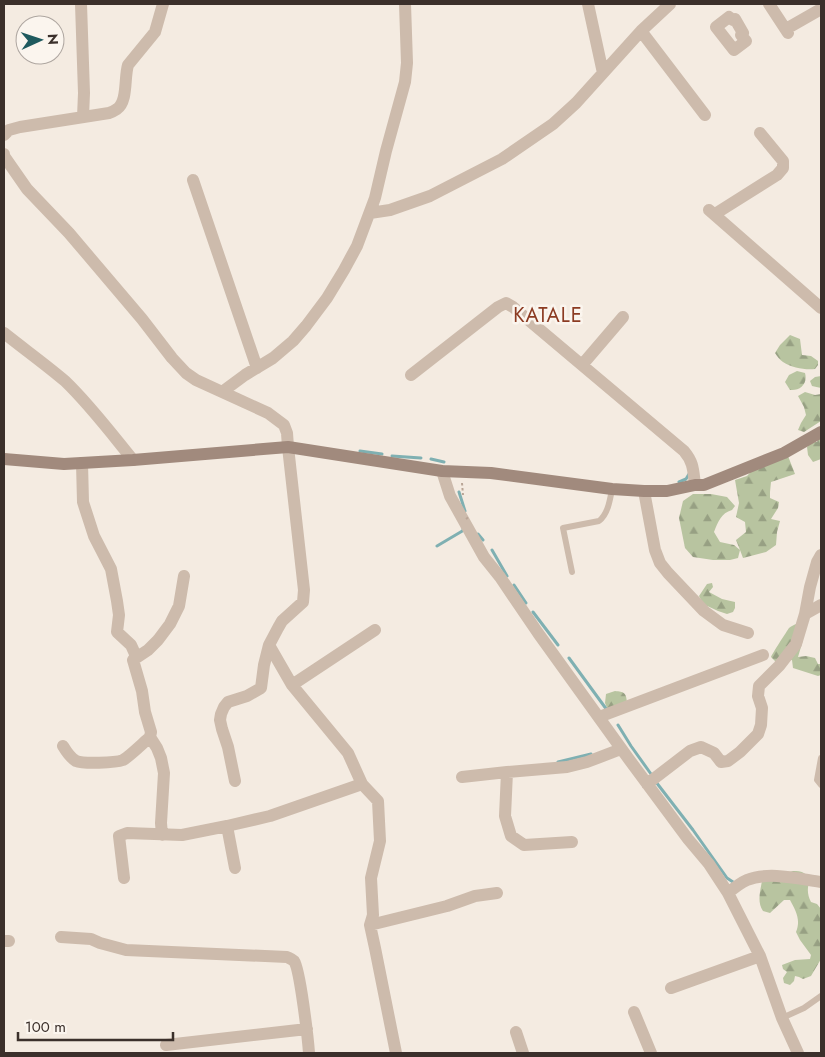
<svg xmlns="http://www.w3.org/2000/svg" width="825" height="1057" font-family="Jost,sans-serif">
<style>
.forest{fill:url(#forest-firs)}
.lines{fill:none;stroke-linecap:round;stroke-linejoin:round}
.stream{stroke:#7fb0b2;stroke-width:3}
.path{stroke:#b9a596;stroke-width:2;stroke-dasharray:2.5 2.5;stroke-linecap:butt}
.lane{stroke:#cdbbac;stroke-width:6}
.street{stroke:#cdbbac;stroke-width:12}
.secondary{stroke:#a18a7d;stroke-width:12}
.path-bridge{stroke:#b9a596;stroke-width:2;stroke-dasharray:2.5 2.5;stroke-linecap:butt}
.labels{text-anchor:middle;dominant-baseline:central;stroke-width:5;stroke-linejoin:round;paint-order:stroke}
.quarter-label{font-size:20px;letter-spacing:1px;fill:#8c3b22;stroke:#fbf5ee}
</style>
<defs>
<pattern id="forest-firs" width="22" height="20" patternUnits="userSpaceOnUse" patternTransform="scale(1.25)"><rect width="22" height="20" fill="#b8c4a0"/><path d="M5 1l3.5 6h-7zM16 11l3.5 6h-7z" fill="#97a083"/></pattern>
</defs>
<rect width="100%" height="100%" fill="#f4ebe1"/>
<path class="forest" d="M 790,335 L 800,339 L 802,355 L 811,356 L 818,361 L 818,365 L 815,369 C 805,370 792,368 783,362 C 780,360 777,356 775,353 L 780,345 Z
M 797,371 L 805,373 C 808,384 800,391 790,390 L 785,382 L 789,375 Z
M 821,376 L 821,388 L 812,386 L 810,381 L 815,377 Z
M 805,392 L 815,395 L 821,394 L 821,421 L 804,432 L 798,430 L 801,423 L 806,415 L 804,407 L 798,396 Z
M 821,436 L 821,459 L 813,462 L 808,455 L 807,447 L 812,442 L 817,442 L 819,437 Z
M 788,456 L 795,474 L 771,482 L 770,492 L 770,498 L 779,502 L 778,508 L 771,519 L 780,521 L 777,532 L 776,545 L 766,552 L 743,558 L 740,550 L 738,558 L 730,560 L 713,560 L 693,557 L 685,548 L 679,518 L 683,501 L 693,494 L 711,494 L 727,497 L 735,506 L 732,510 C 721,513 718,522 714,532 L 720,542 L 734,545 L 740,550 L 736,540 L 746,532 L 745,522 L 736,517 L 739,503 L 735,480 L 747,476 L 756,466 Z
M 712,583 L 713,587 L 709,592 L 722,599 L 735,602 L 735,608 L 733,612 L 727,614 L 718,611 L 703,604 L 699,596 L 707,584 Z
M 796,624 L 803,640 L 798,657 L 806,656 L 815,658 L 818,664 L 821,664 L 821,675 L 818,676 L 793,668 L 792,660 L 776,662 L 771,657 C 772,654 787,631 789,628 C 791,626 794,625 796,624 Z
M 615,691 C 624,692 626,692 627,702 L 608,710 L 605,703 L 606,694 Z
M 793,871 C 802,871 805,872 810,880 C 807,888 807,894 811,902 L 817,904 L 821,909 L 821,959 L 811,976 L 803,979 L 799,977 L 795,976 L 794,981 L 790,985 L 784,983 L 783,978 L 787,972 L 783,969 L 782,965 L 795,960 L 810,959 L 811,955 L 800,940 L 796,932 C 801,920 796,911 790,900 L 784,900 L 770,913 L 763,911 C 757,902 760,892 762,881 Z"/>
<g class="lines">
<path class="stream" d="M 360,451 L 382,454
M 392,456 L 421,458
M 431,459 L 444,462
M 679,482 L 686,479 L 689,474
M 459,492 L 465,511
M 478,534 L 483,540
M 437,546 L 464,530 L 463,529
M 492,550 L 507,576
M 514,585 L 526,603
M 533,612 L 558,645
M 569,658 L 607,710
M 618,725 L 631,746 L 651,774
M 558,762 L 591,754
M 656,782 L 693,830 L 727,878 L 733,882"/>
<path class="path" d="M 462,483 L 463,495"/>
<path class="lane" d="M 572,572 L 563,528 L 599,521 C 608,514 610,500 612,489
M 821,758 L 817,780 L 821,785
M 782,1018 L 804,1008 L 821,996"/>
<path class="street" d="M 81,4 L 84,93 L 83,117
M 588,4 L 603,73
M 769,4 L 788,33
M 729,17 L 733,20 L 735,19 L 743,33 L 741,35 L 746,41 L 734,50 L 716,27 Z
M 786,29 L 821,9
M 641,31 L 705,115
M 4,135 L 9,130 L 20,127 L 109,113 C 112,112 114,111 117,109 C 128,101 124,78 128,65 L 155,32 L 163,4
M 4,154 L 4,156 L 27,189 L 69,233 L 142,319 L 172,358 L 186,373 L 196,380 L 268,413 L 284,425 L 287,433 L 288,447 L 304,590 L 303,602 L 282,621 L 278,628 L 269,645 L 292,685 L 348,753 L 362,784 L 378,801 L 380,841 L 371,878 L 373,915 L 370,925 L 375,948 L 396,1053
M 193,180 L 257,368
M 709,210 L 821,308
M 370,213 L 390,210 L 430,196 L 502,159 L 553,124 L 576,103 L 641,31 L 670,4
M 715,214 L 777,175 L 783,168 L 783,161 L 760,133
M 4,333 C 24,349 45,364 65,381 C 90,405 111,433 133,460
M 582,365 L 623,317
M 411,375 L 498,307 L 506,303 L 513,307 L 684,451 C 694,463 693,470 695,485
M 222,392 L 245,375 L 273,358 L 293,341 L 306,326 L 327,298 L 344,270 L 357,246 L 375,198 L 386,151 L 405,82 L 407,63 L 405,4
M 82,463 L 83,502 L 94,536 L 111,569 L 117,601 L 119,615 L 117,632 L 131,645 L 136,656 L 133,660 L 142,691 L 145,712 L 151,732 L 150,737 L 157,748 L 161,758 L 164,773 L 161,823 L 162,835
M 442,471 L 450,496 L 484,557 L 500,577 L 538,633 L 628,758 L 688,839 L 709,864 L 728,893 L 760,956 L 782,1018 L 798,1053
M 644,491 L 655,550 L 660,563 L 668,573 L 704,611 L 723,625 L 748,633
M 805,614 L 821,605
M 133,660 L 148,650 L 158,640 L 170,624 L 179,606 L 184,576
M 292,685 L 375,630
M 599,717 L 763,655
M 63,746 C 66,751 71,758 76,761 C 83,764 115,763 123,760 C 130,756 143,743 150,737
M 507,772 L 505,816 L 511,836 L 524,845 L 572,842
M 462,777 L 507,772 L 567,767 L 587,762 L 621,749
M 235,781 L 228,747 L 222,729 L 220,720 L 221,714 L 224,707 L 228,702 L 247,696 L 261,688 L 264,665 L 269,645
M 647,784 L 690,751 L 701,747 L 714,753 L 721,762 L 728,761 L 740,752 L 758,734 L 761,725 L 762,708 L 758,696 L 759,686 L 779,666 L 796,644 L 805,614 L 810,587 L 817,562 L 821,555
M 235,868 L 227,826 L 270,816 L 362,784
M 124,878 L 119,836 L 127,833 L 182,835 L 227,826
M 728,893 C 734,888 740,883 747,880 C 769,871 799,879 821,882
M 370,925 L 447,906 L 475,896 L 497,893
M 61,937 L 91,939 L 100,943 L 126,950 L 287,957 C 289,958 292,959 294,961 C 300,969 308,1039 309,1053
M 4,941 L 9,941
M 671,988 L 760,956
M 634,1012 L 651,1053
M 516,1032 L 523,1053
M 166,1045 L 307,1029"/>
<path class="secondary" d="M 4,459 L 64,464 L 133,460 L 288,447 L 442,471 L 491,473 L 612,489 L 644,491 L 667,491 L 695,485 L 704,485 L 784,453 L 821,432"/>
<path class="path-bridge" d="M 466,519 L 470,516"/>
</g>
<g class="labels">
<g class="quarter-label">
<text x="548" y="315">KATALE</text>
</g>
</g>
<rect width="825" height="1057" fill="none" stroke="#3b302b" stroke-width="10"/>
<g transform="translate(40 40) rotate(87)"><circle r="24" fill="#fbf5ee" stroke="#aea6a0"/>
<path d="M0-4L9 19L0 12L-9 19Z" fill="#1f5a5e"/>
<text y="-8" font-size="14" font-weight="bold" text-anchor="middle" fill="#3b302b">N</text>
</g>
<path d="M18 1032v8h155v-8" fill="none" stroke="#3b302b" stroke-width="2.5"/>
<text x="25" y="1032" font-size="15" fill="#3b302b" stroke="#fbf5ee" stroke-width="4" paint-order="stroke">100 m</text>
</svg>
